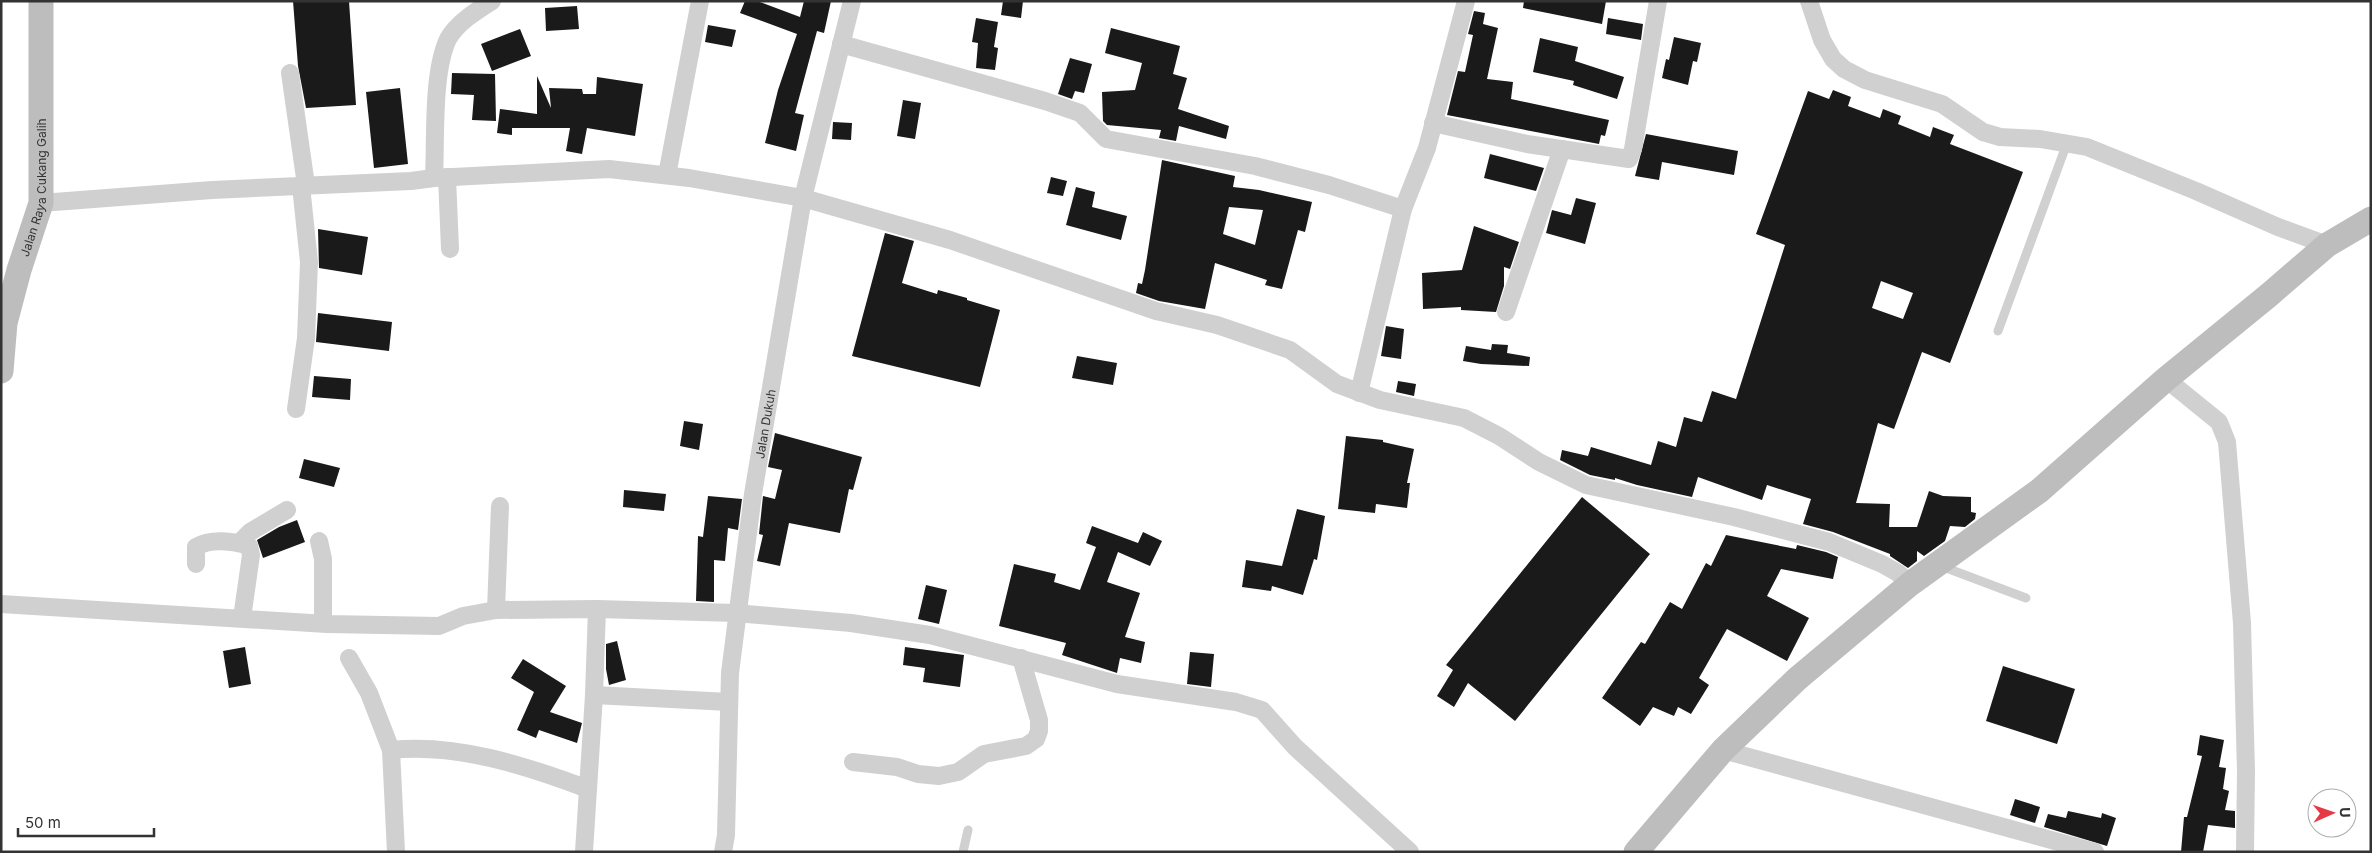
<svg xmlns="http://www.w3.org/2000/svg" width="2372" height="853" font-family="Inter,sans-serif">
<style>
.building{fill:#1a1a1a;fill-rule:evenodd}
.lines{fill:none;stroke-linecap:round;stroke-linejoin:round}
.lane{stroke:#d0d0d0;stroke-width:9}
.street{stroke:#d0d0d0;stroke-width:18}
.secondary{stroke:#bdbdbd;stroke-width:25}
.labels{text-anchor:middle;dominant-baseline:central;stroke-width:5;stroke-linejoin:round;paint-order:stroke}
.street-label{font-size:12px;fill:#333;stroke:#fff}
</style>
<rect width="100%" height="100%" fill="#fff"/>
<path class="building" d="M 293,1 L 349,1 L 356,105 L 306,108 L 298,66 Z
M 745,1 L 757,1 L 800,17 L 804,1 L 831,1 L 824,33 L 817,31 L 795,113 L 804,115 L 796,151 L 765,143 L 778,90 L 797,34 L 740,13 Z
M 1003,1 L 1023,1 L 1021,18 L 1001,15 Z
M 1524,1 L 1606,1 L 1602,24 L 1523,8 Z
M 577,6 L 579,29 L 546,31 L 545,8 Z
M 1474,11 L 1485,13 L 1483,24 L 1498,28 L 1487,79 L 1513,82 L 1511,99 L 1609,120 L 1605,136 L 1601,135 L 1599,144 L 1447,115 L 1458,71 L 1465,72 L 1473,35 L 1468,34 Z
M 976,18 L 998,22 L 994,47 L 998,48 L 995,70 L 976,68 L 978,43 L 972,42 Z
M 1608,18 L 1643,24 L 1641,40 L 1606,34 Z
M 708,25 L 736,30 L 732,47 L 705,42 Z
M 1111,28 L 1180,46 L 1173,74 L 1187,78 L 1178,109 L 1229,126 L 1226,139 L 1179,126 L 1176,141 L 1159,138 L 1161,130 L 1107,125 L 1103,121 L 1102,92 L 1135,90 L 1142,63 L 1105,53 Z
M 520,29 L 531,56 L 492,71 L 481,44 Z
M 1674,37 L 1701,43 L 1697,62 L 1693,61 L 1688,85 L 1662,78 L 1666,59 L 1669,60 Z
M 1540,38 L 1578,47 L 1575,61 L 1624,77 L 1617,99 L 1573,85 L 1574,81 L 1533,72 Z
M 1070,58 L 1092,64 L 1084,93 L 1075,91 L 1072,99 L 1058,94 Z
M 452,73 L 495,74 L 496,121 L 472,120 L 474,95 L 451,94 Z
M 537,76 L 551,108 L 549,88 L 582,89 L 583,94 L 596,94 L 597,77 L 643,84 L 635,136 L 587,128 L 582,154 L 566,151 L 570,128 L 512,128 L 512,135 L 497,133 L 500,109 L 537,114 Z
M 400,88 L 408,164 L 374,168 L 366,92 Z
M 1833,90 L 1851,97 L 1848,106 L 1880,118 L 1883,109 L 1901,116 L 1898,124 L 1930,137 L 1933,127 L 1954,135 L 1950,144 L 2023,172 L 1950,363 L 1922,352 L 1894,429 L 1878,423 L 1856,503 L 1890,504 L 1889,527 L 1917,527 L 1929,491 L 1943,496 L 1971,497 L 1971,512 L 1976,513 L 1975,519 L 1965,527 L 1950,526 L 1945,541 L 1924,556 L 1917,551 L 1917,561 L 1908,568 L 1890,556 L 1890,554 L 1833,532 L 1803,524 L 1811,499 L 1767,485 L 1762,500 L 1698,477 L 1692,497 L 1637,485 L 1615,478 L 1615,480 L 1590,475 L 1560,460 L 1562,450 L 1588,456 L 1591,447 L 1651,465 L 1658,441 L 1676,447 L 1684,417 L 1702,422 L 1712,391 L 1736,399 L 1785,245 L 1756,234 L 1808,91 L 1829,99 ZM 1881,281 L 1913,293 L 1903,319 L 1872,308 Z
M 903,100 L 921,103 L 915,139 L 897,136 Z
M 833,122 L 852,123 L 851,140 L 832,139 Z
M 1646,134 L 1738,151 L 1734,175 L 1662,162 L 1659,180 L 1635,176 Z
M 1490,154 L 1544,168 L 1536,191 L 1484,178 Z
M 1162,160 L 1235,176 L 1233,187 L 1259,190 L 1312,202 L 1305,232 L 1298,230 L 1282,289 L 1265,285 L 1267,280 L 1215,263 L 1205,309 L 1159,301 L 1136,293 L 1138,283 L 1142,284 L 1145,270 ZM 1229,207 L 1263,210 L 1255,245 L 1223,234 Z
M 1051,177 L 1067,181 L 1063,196 L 1047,193 Z
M 1076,187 L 1095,192 L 1092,207 L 1127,216 L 1121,240 L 1066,225 Z
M 1576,198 L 1596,203 L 1585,244 L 1546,233 L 1552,210 L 1571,215 Z
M 1474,226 L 1519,242 L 1510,269 L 1504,267 L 1504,286 L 1496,312 L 1461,310 L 1461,307 L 1423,309 L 1422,273 L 1462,270 Z
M 318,229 L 368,237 L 362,275 L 319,268 Z
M 885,233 L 914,241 L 902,283 L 937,294 L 938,290 L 967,298 L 967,300 L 1000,310 L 980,387 L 852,356 Z
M 318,313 L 392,322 L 389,351 L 316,342 Z
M 1386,326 L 1404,329 L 1401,359 L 1381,356 Z
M 1492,344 L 1508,345 L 1507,353 L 1530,357 L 1529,366 L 1481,364 L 1463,361 L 1466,346 L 1491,350 Z
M 1077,356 L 1117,363 L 1113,385 L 1072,378 Z
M 314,376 L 351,379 L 350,400 L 312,397 Z
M 1398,381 L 1416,384 L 1414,396 L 1396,392 Z
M 684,421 L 703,424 L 699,450 L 680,446 Z
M 775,433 L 862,457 L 853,490 L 849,489 L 840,533 L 789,523 L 780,566 L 757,561 L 763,535 L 759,534 L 763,496 L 775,499 L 782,470 L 768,467 Z
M 1346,436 L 1383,440 L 1383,442 L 1414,449 L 1407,483 L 1410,483 L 1407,508 L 1376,504 L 1375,513 L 1338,509 Z
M 304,459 L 340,468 L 334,487 L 299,478 Z
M 624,490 L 666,494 L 664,511 L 623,507 Z
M 708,496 L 742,499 L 738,530 L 728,528 L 725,561 L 714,560 L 714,602 L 696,601 L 698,536 L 703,537 Z
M 1582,497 L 1650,554 L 1515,721 L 1468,683 L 1454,707 L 1437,696 L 1453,670 L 1446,665 Z
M 1297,509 L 1325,516 L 1317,560 L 1314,559 L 1303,595 L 1272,586 L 1271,591 L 1242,587 L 1246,560 L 1282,566 Z
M 297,520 L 305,542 L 263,558 L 257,540 L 279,527 Z
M 1092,526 L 1138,543 L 1143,532 L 1162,541 L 1150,566 L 1118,552 L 1107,582 L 1140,593 L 1125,637 L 1145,642 L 1141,663 L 1120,658 L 1117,673 L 1062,655 L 1066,643 L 999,626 L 1014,564 L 1056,574 L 1054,582 L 1080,590 L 1096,547 L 1086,543 Z
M 1726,535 L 1796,549 L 1797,545 L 1826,552 L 1838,557 L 1833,579 L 1781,569 L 1767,596 L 1809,618 L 1787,661 L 1727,629 L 1699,678 L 1709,685 L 1691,714 L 1678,707 L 1674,716 L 1653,707 L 1640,726 L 1602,698 L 1641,642 L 1645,644 L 1670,602 L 1682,609 L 1706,563 L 1711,566 Z
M 926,585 L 947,590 L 939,624 L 918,619 Z
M 617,641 L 626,680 L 609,685 L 606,669 L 606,644 Z
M 245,647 L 251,684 L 229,688 L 223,651 Z
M 905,647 L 964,655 L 960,687 L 923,682 L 925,668 L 903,665 Z
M 1190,652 L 1214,654 L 1211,687 L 1187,684 Z
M 523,659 L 566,686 L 550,712 L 582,723 L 577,743 L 539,730 L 536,738 L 517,730 L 534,692 L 511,678 Z
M 2003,666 L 2075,689 L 2057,744 L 1986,721 Z
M 2200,735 L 2224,740 L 2219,767 L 2226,768 L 2223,789 L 2229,791 L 2225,810 L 2235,811 L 2235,828 L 2208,825 L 2203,852 L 2181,852 L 2184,817 L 2187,817 L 2202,756 L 2197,755 Z
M 2015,799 L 2040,807 L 2035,823 L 2010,815 Z
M 2068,811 L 2101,818 L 2102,813 L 2116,818 L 2107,846 L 2044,827 L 2048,814 L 2066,818 Z"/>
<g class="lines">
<path class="lane" d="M 1998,331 L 2067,143
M 1941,566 L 2026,598
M 963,852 L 968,830"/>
<g class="street">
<path d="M 1809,1 L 1822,40 L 1833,59 L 1844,69 L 1865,80 L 1942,104 L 1983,132 L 2000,137 L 2040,139 L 2087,147 L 2196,191 L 2278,227 L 2327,245"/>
<path d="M 841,44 L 1045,101 L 1080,113 L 1106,139 L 1255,166 L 1329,185 L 1403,209"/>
<path d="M 290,73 L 306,185"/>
<path d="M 1433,123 L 1527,144 L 1629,159 L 1633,149 L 1658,1"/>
<path d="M 667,175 L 700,1"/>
<path d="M 447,177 L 450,249"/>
<path d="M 434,178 C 436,139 432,73 448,39 C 457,23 476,11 492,1"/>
<path d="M 41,203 L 212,190 L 411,181 L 434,178 L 609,169 L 689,178 L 803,198 L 950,240 L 1156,311 L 1217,325 L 1290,350 L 1337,384 L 1380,400 L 1464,418 L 1499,436 L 1539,462 L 1586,485 L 1734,517 L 1829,542 L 1882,564 L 1898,573 L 1910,584"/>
<path d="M 1506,312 L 1562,149"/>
<path d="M 2166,379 L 2219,422 L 2227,442 L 2242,623 L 2246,771 L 2245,852"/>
<path d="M 1359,393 L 1403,209 L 1427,148 L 1466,1"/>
<path d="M 296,409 L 306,338 L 309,262 L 301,186"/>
<path d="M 319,541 L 323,559 L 323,623"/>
<path d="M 239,543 L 250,532 L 287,510"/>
<path d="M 196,564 L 196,547 C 211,538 233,541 249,546 L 251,555 L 242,618"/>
<path d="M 1,604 L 327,624 L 439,626 L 463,616 L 496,610 L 597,609 L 736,613 L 851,623 L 930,635 L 1117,684 L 1236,702 L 1262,710 L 1295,747 L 1410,852"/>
<path d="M 496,610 L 500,506"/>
<path d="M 349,658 L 369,693 L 391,750 L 396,852"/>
<path d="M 594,695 L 597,609"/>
<path d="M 391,750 C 457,743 527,766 588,789"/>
<path d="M 1723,750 L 2095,852"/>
<path d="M 853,762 L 897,767 L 918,774 L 939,776 L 958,772 L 984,754 L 1026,746 L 1036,739 L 1039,731 L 1039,720 L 1021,658"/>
<path d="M 584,852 L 594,695 L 729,702"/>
<path id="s1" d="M 723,852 L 726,835 L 730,673 L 753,494 L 803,198 L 852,1"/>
</g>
<g class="secondary">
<path id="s2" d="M 1,371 L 5,323 L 19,270 L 41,203 L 41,1"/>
<path d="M 1636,852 L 1723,750 L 1797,679 L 1910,584 L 2039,491 L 2166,379 L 2269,295 L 2327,245 L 2371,219"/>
</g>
</g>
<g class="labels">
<g class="street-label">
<text stroke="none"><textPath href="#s2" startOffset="188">Jalan Raya Cukang Galih</textPath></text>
<text stroke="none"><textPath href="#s1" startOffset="431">Jalan Dukuh</textPath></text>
</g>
</g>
<rect width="2372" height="853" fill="none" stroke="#333333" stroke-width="5"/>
<g transform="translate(2332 813) rotate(88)"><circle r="24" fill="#ffffff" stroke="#adadad"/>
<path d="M0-4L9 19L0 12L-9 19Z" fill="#e63946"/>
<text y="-8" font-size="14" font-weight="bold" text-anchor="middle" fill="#333333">U</text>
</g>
<path d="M18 828v8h136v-8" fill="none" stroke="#333333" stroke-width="2.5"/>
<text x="25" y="828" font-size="15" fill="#333333" stroke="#ffffff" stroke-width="4" paint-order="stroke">50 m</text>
</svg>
